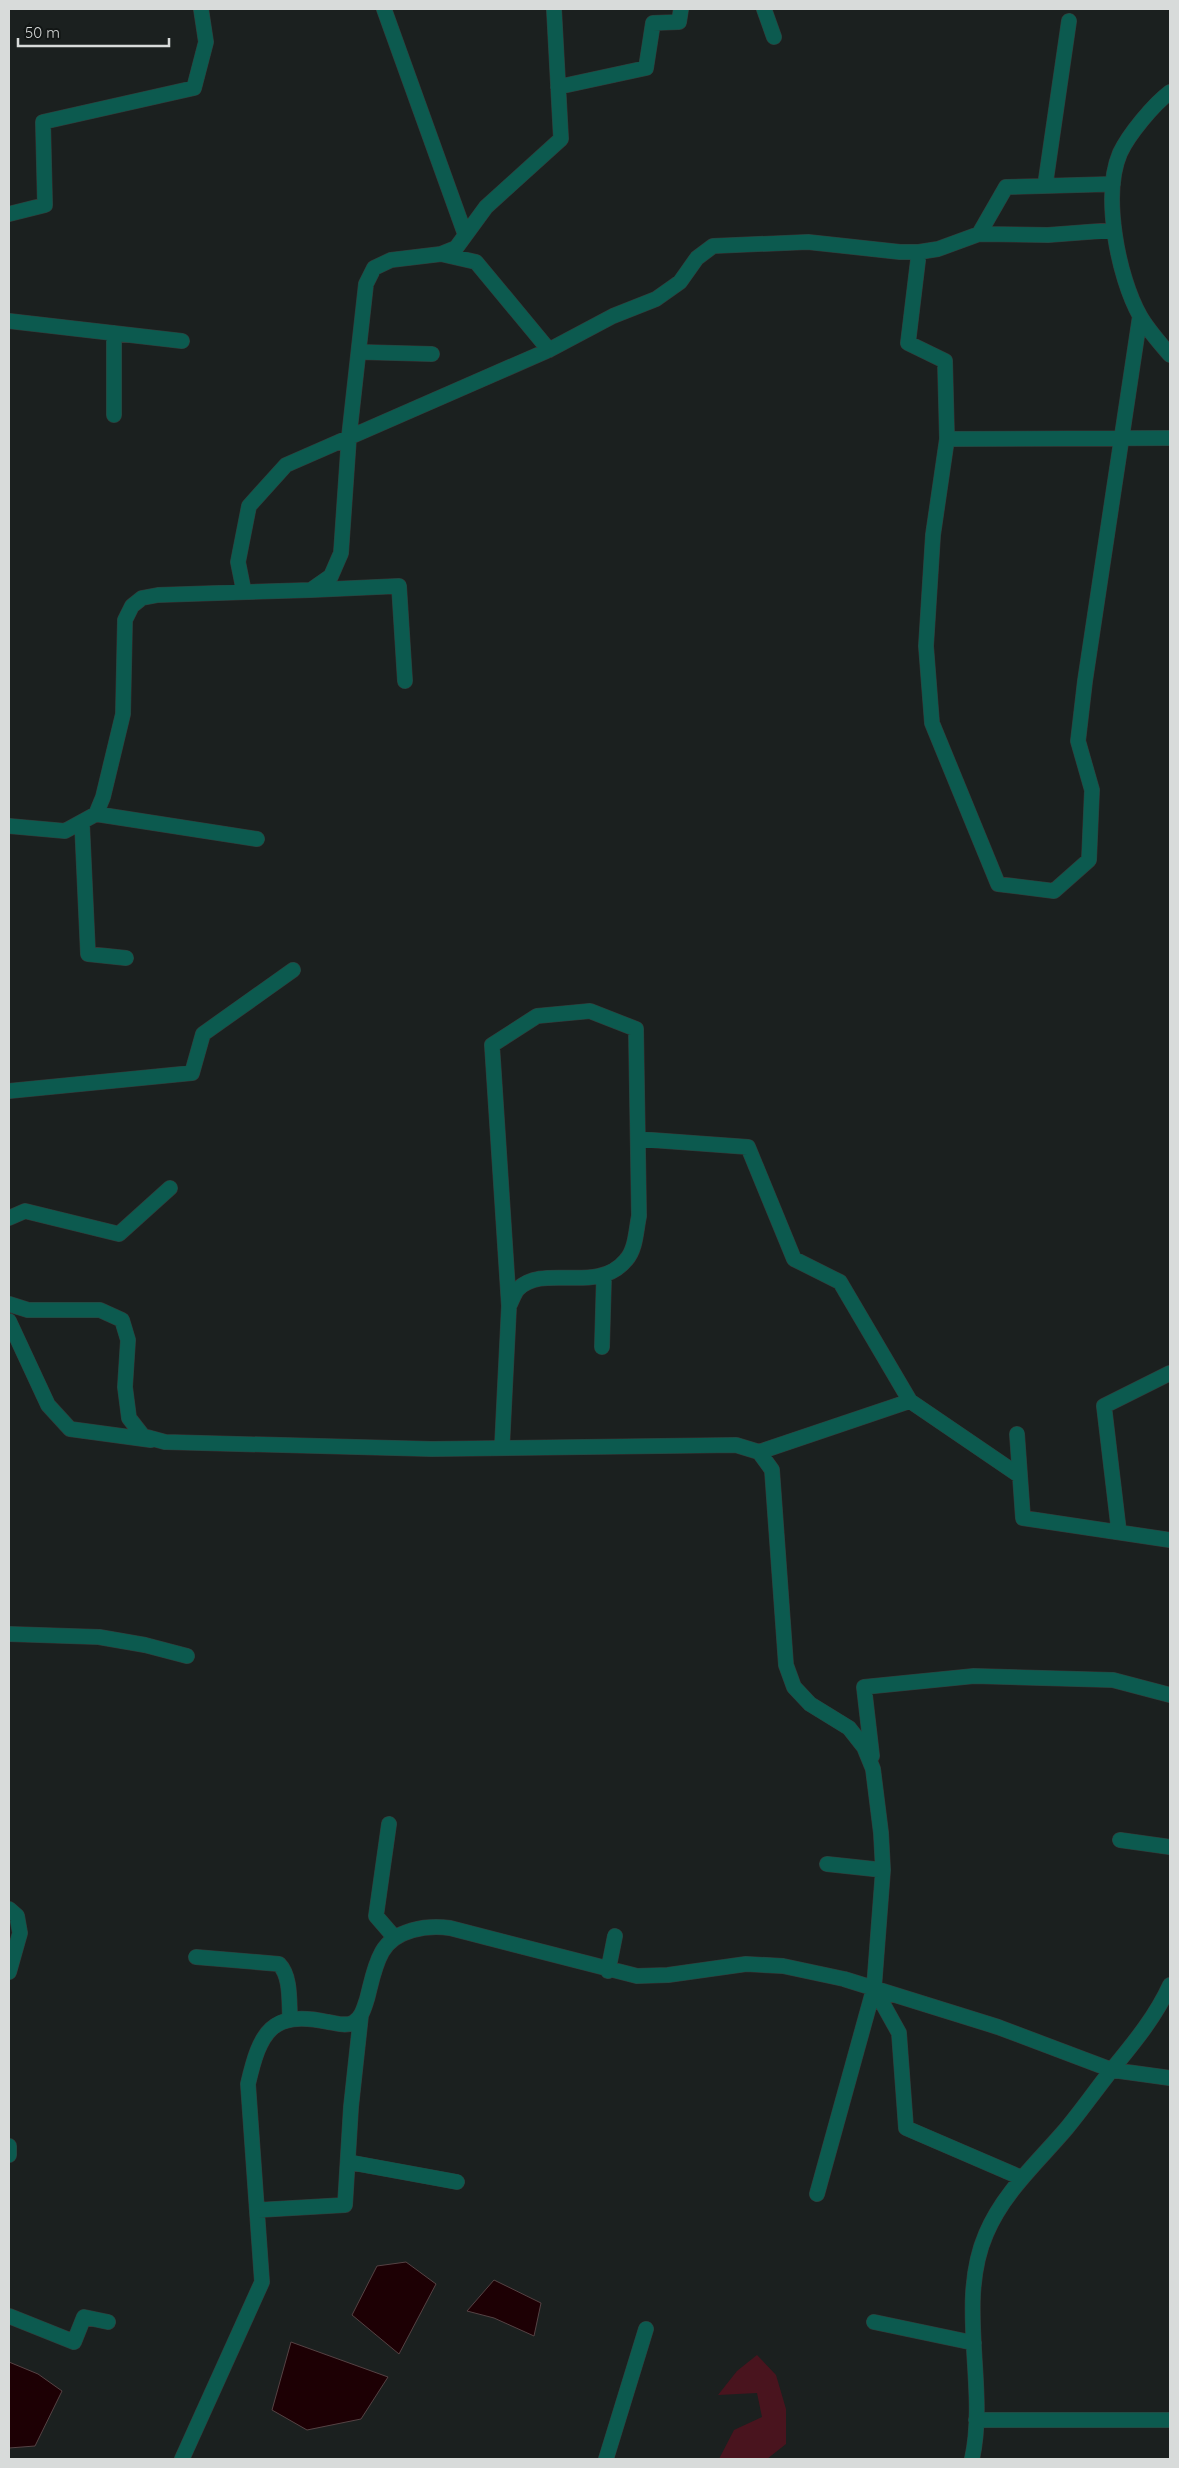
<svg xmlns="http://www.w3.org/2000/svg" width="1179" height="2468" font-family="Quicksand,sans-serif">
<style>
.green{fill:#49141e}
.water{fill:#1d0004;stroke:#554244}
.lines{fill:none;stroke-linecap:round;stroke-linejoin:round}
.minor-casing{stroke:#353a39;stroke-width:16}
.minor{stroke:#0c5a4f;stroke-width:15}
</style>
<rect width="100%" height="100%" fill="#1b201f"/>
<path class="green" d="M 757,2355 L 776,2375 L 786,2409 L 786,2444 L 767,2459 L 719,2459 L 734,2430 L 762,2417 L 757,2393 L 718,2395 L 737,2371 Z"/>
<path class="water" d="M 406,2262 L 436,2284 L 399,2354 L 352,2315 L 377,2266 Z
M 494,2280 L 541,2303 L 534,2336 L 494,2318 L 467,2311 Z
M 291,2342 L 388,2377 L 361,2419 L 307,2430 L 272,2410 Z
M 9,2362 L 38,2374 L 62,2391 L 35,2446 L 9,2448 Z"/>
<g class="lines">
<defs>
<path id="minor" d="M 384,9 L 465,234
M 764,9 L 774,37
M 558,87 L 646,68 L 653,23 L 679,22 L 681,9
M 1170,92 C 1153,105 1129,134 1120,153 C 1102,195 1118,277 1140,316 C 1148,330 1160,343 1170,355
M 1045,186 L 1069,21
M 9,214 L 45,205 L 43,122 L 194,88 L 206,42 L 201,9
M 979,234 L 1006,187 L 1113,184
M 919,252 L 908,343 L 945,361 L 947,439 L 1170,438
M 441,254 L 476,262 L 549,350
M 9,321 L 182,341
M 359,352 L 432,354
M 114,415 L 114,333
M 947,439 L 933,535 L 926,646 L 932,723 L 998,884 L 1054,891 L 1089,860 L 1092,790 L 1078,741 L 1085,681 L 1140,316
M 311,590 L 399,586 L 405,681
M 244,592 L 238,562 L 249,506 L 286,465 L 549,350 L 613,316 L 656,299 L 680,282 L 697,258 L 713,246 L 808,242 L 900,252 L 919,252 L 938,249 L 979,234 L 1048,235 L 1114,230
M 96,814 L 257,839
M 82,823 L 88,954 L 126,958
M 9,826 L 65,831 L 96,814 L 103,797 L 123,714 L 125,620 L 132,606 L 142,598 L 158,595 L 311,590 L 331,576 L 341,553 L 349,437 L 366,284 L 374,268 L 391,260 L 441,254 L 456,248 L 486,207 L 561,139 L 554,9
M 9,1091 L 192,1073 L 203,1034 L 293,970
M 638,1139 L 748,1147 L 794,1259 L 840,1282 L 910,1401
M 9,1218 L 25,1211 L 119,1234 L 170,1188
M 9,1304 L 28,1310 L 100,1310 L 122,1320 L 128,1340 L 125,1387 L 129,1418 L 143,1436 L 165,1442 L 432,1449 L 736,1445 L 759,1452 L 772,1470 L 786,1665 L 794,1687 L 810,1704 L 849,1728 L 864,1747 L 873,1769 L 881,1833 L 883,1870 L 874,1988 L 817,2194
M 9,1321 L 48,1405 L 70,1429 L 151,1440
M 602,1347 L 604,1276
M 1017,1434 L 1023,1518 L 1170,1540
M 502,1447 L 509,1306 C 512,1301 514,1293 518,1289 C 544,1263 597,1295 626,1260 C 636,1249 636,1230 639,1216 L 636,1029 L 590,1011 L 537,1016 L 492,1045 L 509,1306
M 759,1452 L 910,1401 L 1020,1476
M 1119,1532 L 1104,1406 L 1170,1373
M 9,1634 L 99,1637 L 145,1645 L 187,1656
M 872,1756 L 864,1687 L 974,1676 L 1113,1680 L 1170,1695
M 389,1824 L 376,1916 L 395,1938
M 1120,1840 L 1170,1847
M 827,1864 L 883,1870
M 9,1909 L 17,1916 L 20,1933 L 9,1972
M 196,1957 L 279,1964 C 291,1976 289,2001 290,2018
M 608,1971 L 615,1936
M 874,1988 L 899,2033 L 906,2128 L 1022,2178
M 9,2146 L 9,2155
M 348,2162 L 457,2182
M 258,2210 L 345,2205 L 351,2107 L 361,2015
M 9,2316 L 74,2342 L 84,2317 L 108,2322
M 874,2322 L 974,2343
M 976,2420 L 1170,2420
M 182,2459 L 262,2282 L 248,2084 C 260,2032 271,2010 328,2022 C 336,2023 347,2027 354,2022 C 362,2017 364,2008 367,1999 C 371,1984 374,1966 382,1952 C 395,1929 427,1925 450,1928 L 637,1976 L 668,1975 L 746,1964 L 783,1966 L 844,1979 L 998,2027 L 1112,2070 L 1170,2078
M 606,2459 L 646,2329
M 972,2459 C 988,2387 956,2303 986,2234 C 1003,2193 1037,2163 1066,2129 C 1081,2111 1095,2091 1110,2072 C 1132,2045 1155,2018 1170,1985"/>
</defs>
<use href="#minor" class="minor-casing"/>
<use href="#minor" class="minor"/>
</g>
<rect width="1179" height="2468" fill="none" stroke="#d8dbda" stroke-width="20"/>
<path d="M18 38v8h151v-8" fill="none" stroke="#d8dbda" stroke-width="2.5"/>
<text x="25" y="38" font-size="15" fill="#d8dbda" stroke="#121615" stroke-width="4" paint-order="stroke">50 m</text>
</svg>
